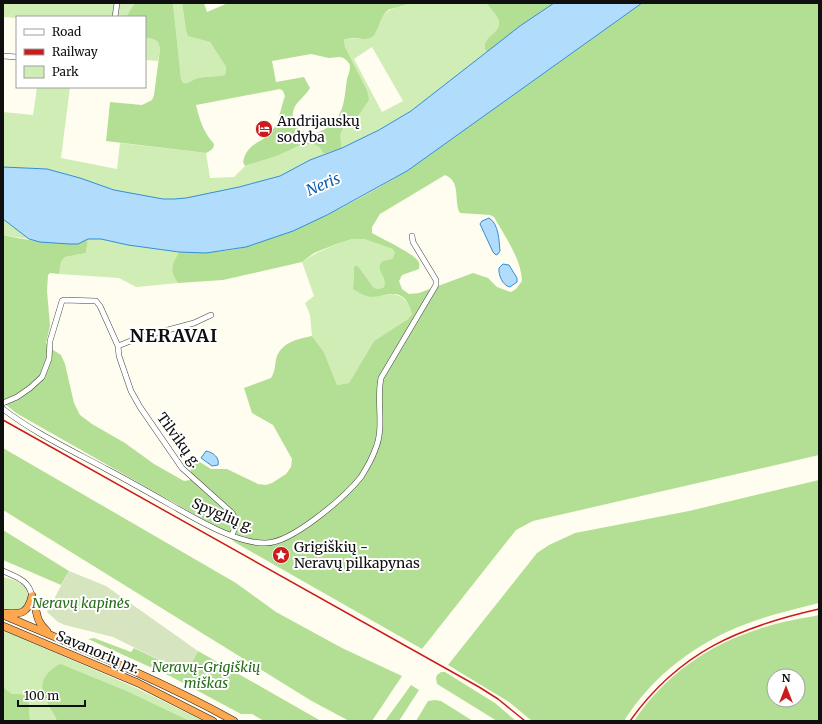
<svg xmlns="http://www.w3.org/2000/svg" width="822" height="724" font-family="Merriweather,serif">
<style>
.green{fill:#d0edb6;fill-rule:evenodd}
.forest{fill:#b3df94;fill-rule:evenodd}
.cemetery{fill:#d6e4bf}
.water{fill:#b1dcfb;stroke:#328ed7}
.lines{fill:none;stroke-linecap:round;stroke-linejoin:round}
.minor-casing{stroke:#424242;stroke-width:6}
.highway-casing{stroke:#202020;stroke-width:8}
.minor{stroke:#fff;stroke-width:5}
.highway{stroke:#fea74f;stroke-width:7}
.rail{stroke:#ca1c1c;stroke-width:1.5}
.labels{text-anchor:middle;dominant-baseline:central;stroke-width:4;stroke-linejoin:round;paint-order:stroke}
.poi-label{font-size:14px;fill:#0f0f0f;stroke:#fff;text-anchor:start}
.street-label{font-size:14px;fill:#0f0f0f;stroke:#fff}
.park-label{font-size:14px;font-style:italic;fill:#276c19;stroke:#fff}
.water-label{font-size:15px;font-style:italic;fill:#0e5fab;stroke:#fff}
.district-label{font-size:18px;font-weight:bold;letter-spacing:1px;fill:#0f0f0f;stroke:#fff}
</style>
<rect width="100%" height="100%" fill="#fffdf0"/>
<path class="green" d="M 3,3 L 137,3 L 134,4 L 126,17 L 17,17 L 17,18 L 3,17 Z
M 173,3 L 182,3 L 186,31 L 188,35 L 210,42 L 226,67 L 225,75 C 216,77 207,76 198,78 C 193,79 189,84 183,83 L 181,79 Z
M 412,3 L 486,3 C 490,8 498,16 499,22 C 501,34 477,38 487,53 L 411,111 L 379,130 L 342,148 C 337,125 346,130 357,117 C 361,112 364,97 367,90 L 345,47 L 344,40 L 348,38 L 359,39 L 376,33 C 384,6 389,11 412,3 ZM 372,47 L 403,101 L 382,112 L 354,59 Z
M 145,38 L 153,39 L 158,42 L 160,49 L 158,61 L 145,60 Z
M 37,87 L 70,87 L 61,158 L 117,169 L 120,143 L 206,153 L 210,178 L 234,177 L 245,166 L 277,156 L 303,144 L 313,144 L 319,147 L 324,154 L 280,176 L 239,187 L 186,198 L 174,199 L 163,199 L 114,190 L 80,178 L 47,169 L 3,167 L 3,112 L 33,115 Z
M 3,219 L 29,239 L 3,235 Z
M 88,239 L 101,239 L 128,245 L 179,252 C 173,263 170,272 178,283 L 136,287 L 119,278 L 59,274 L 61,262 L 65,257 L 86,253 Z
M 352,239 L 364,239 L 394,249 L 395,253 L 383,277 L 385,283 L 384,287 L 379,289 L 374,288 L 358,266 L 355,266 L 354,267 L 353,288 L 372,297 L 394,294 L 402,297 L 411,306 L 412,314 L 408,319 L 374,341 L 349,383 L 337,385 L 324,352 L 312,336 L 310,315 L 305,303 L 314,296 L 302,262 C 318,251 334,245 352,239 Z
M 3,577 C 13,579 31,584 29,598 C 28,602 25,606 23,610 L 11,612 L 3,609 Z
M 3,630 L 134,687 L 204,721 L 190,721 L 127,691 L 61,664 L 53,713 L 57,721 L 30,721 L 29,704 L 21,694 L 12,694 L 3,687 Z"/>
<path class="forest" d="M 137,3 L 173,3 L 181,79 L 183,83 C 189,84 193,79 198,78 C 207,76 216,77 225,75 L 226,67 L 210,42 L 188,36 L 186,31 L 182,3 L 204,3 L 207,12 L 228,3 L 412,3 C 407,5 390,9 388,10 C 379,17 379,32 372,37 C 364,42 352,35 344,40 L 345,47 L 367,90 L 369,100 C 365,105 362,111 358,116 C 346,129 337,125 342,148 L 324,154 L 319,147 L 313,144 L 303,144 L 277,156 L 245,166 L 243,162 C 247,142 263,143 272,131 C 279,122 281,107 285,96 L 283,91 L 280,89 L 196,105 C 200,121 203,131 214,144 C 214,149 210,151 206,153 L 106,141 L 110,102 L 142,105 L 152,100 L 154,95 L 160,49 L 158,42 L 153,39 L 145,38 L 145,17 L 126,17 L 134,4 ZM 311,54 C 317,55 323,57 329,58 C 335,58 341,55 346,60 C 353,65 349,72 347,79 C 345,91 345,104 339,115 C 335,122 328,128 321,131 C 308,138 290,129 293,112 C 294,103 305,97 310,88 L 304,77 L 276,82 L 272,61 Z
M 486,3 L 554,3 L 520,26 L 487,53 C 477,38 501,34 499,22 C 498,16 490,8 486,3 Z
M 642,3 L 819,3 L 819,455 L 533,521 L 516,530 L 422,649 L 236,543 L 213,525 L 16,413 L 3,402 L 3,235 C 22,239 72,249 88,239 L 86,253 L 65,257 L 61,262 L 59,274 L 50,273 L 48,275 L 47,291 L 50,326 L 46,343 L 50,348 L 61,355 L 65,364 L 74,403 L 80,415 L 92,424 L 125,443 L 154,464 L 184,481 L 190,480 L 191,464 L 195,459 L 211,469 L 227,469 L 258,484 L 266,485 L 272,483 L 286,474 L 291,467 L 292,459 L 273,425 L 252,413 L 244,388 L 271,378 C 275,372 275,365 276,359 C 281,342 298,339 312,336 L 324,352 L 337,385 L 349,383 L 374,341 L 408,319 L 412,314 C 410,304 404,293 392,294 C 386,294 379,297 373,297 C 366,297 359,293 353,289 L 354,267 L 355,266 L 358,266 L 374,288 L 379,289 L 384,287 C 387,278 378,272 380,264 L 383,261 L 392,259 L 395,253 L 393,249 L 364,239 L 352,239 L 334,245 L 314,253 L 302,262 L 223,280 L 178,283 C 169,271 172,264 179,252 C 201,253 224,252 246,247 C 254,245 262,241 269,239 C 318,222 363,197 407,171 ZM 445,175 C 462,182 453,201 460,213 L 490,215 L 494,217 C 505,237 521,258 522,281 L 516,289 L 511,292 L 497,287 L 488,278 L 473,273 L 419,293 L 409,294 L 402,289 L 399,281 L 402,275 L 419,269 C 419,267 420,265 419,263 C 418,255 380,238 372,233 L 372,227 L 380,214 Z
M 3,448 L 236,583 L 276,612 L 342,648 L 402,676 L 372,721 L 349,721 L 310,700 L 3,510 Z
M 819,480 L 819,603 C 795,609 769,615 746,624 C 697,642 652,676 624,721 L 532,721 L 509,702 L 448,665 L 537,553 L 549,545 L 575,533 L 689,511 Z
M 3,530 L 69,571 L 61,585 L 3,560 Z
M 819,615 L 819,721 L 634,721 C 664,676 708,645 759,629 C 779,622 799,619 819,615 ZM 774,676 L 798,676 L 798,700 L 774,700 Z
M 94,638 L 131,652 L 134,648 L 186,673 L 198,651 L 321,721 L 264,721 L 252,714 L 241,714 L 170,676 L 88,639 Z
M 61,664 L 127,691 L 190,721 L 57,721 C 50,705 34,688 48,673 C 52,669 55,666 61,664 Z
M 441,672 L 445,672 L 495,703 L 516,721 L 497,721 L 437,684 L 436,678 L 437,675 Z
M 411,685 L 419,690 L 399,721 L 385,721 Z
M 3,687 L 12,694 L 21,694 L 26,697 L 29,704 L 30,721 L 3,721 Z
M 435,700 L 441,701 L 473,721 L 416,721 L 428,701 Z"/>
<path class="cemetery" d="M 69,571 L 106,586 L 198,651 L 186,673 L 113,637 L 65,625 L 58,622 L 47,612 Z"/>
<path class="water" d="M 554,3 L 642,3 L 407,171 L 327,215 L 293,231 L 246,247 L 206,253 L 179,252 L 128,245 L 101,239 L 88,239 L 78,244 L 69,244 L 40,242 L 29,239 L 3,219 L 3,167 L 47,169 L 80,178 L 114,190 L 163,199 L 174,199 L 186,198 L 239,187 L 280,176 L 310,160 L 342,148 L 379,130 L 411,111 L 520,26 Z
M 489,218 C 499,224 499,241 500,251 L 498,254 L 496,255 L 493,252 L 480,224 L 482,221 Z
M 503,264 L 509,265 L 517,278 L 517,282 L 510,287 C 503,286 498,275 499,268 Z
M 206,451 C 213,452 220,458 218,465 L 212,466 L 201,458 Z"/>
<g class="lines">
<defs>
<path id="minor" d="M 115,17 L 117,3
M 3,56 L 17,57
M 118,346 L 138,338 L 194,323 L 211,315
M 3,403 L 17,397 L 30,388 L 42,377 L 49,359 L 50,341 L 62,301 L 64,300 L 96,301 L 100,306 L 118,346 L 119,356 L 131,391 L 140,407 L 182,468 L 232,513 C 237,522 236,526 232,535
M 3,409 C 34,433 73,451 108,470 C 129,481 150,493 171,505 C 196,519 237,544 266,543 C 292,543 345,497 361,477 C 366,469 372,459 375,450 C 385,428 376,402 381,378 L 436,285 L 436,280 L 413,242 L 412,236
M 3,571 C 16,577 29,580 32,596"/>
<path id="highway" d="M 32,596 C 38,610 34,620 47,631
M 5,613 C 21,615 28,613 32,596
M 3,615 C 81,648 160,680 234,721
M 3,626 L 138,683 L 213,721"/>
</defs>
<use href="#minor" class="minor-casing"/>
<use href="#highway" class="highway-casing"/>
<use href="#minor" class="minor"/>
<use href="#highway" class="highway"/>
<path class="rail" d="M 3,420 L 479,687 L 498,699 L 525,721
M 630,721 C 679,652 739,627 819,609"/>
</g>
<defs>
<symbol id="hotel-disc" viewBox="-11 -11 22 22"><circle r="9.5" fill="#ca1c1c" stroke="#fff"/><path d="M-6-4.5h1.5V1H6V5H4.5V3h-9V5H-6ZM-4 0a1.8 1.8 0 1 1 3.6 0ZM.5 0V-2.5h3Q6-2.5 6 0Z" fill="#fff"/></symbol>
<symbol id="sight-disc" viewBox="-11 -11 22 22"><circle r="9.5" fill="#ca1c1c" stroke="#fff"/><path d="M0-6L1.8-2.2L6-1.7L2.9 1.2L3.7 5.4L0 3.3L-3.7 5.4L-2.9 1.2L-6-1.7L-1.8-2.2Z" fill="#fff"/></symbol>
</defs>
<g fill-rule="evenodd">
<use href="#hotel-disc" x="254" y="119" width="20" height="20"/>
<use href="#sight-disc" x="271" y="545" width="20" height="20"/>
</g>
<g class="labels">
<g class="poi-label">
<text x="277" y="121">Andrijauskų<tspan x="277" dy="16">sodyba</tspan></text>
<text x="294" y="547">Grigiškių -<tspan x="294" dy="16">Neravų pilkapynas</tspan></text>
</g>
<g class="street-label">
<text transform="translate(179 440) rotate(54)">Tilvikų g.</text>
<text transform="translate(223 515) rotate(23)">Spyglių g.</text>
<text transform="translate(98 652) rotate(23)">Savanorių pr.</text>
</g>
<g class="park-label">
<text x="81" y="603">Neravų kapinės</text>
<text x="206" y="667">Neravų-Grigiškių<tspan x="206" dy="16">miškas</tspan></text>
</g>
<g class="water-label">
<text transform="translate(323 184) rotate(-23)">Neris</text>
</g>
<g class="district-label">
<text x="174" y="335">NERAVAI</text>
</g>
</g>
<rect width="822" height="724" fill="none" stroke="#0f0f0f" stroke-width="8"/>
<rect x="16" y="16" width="130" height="72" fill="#ffffff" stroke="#9f9f9f"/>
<rect x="24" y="29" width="20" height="6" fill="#ffffff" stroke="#9f9f9f"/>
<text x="52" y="36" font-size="12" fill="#0f0f0f">Road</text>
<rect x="24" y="49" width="20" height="6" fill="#ca1c1c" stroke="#9f9f9f"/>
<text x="52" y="56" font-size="12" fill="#0f0f0f">Railway</text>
<rect x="24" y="66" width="20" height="12" fill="#d0edb6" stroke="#9f9f9f"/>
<text x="52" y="76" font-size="12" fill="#0f0f0f">Park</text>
<g transform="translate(786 688)"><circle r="19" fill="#ffffff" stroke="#9f9f9f"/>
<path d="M0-3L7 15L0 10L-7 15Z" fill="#ca1c1c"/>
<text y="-6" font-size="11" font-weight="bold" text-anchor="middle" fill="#0f0f0f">N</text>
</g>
<path d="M18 700v6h67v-6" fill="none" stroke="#0f0f0f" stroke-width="2"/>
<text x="24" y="700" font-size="12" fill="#0f0f0f" stroke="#ffffff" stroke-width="3" paint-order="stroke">100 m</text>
</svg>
